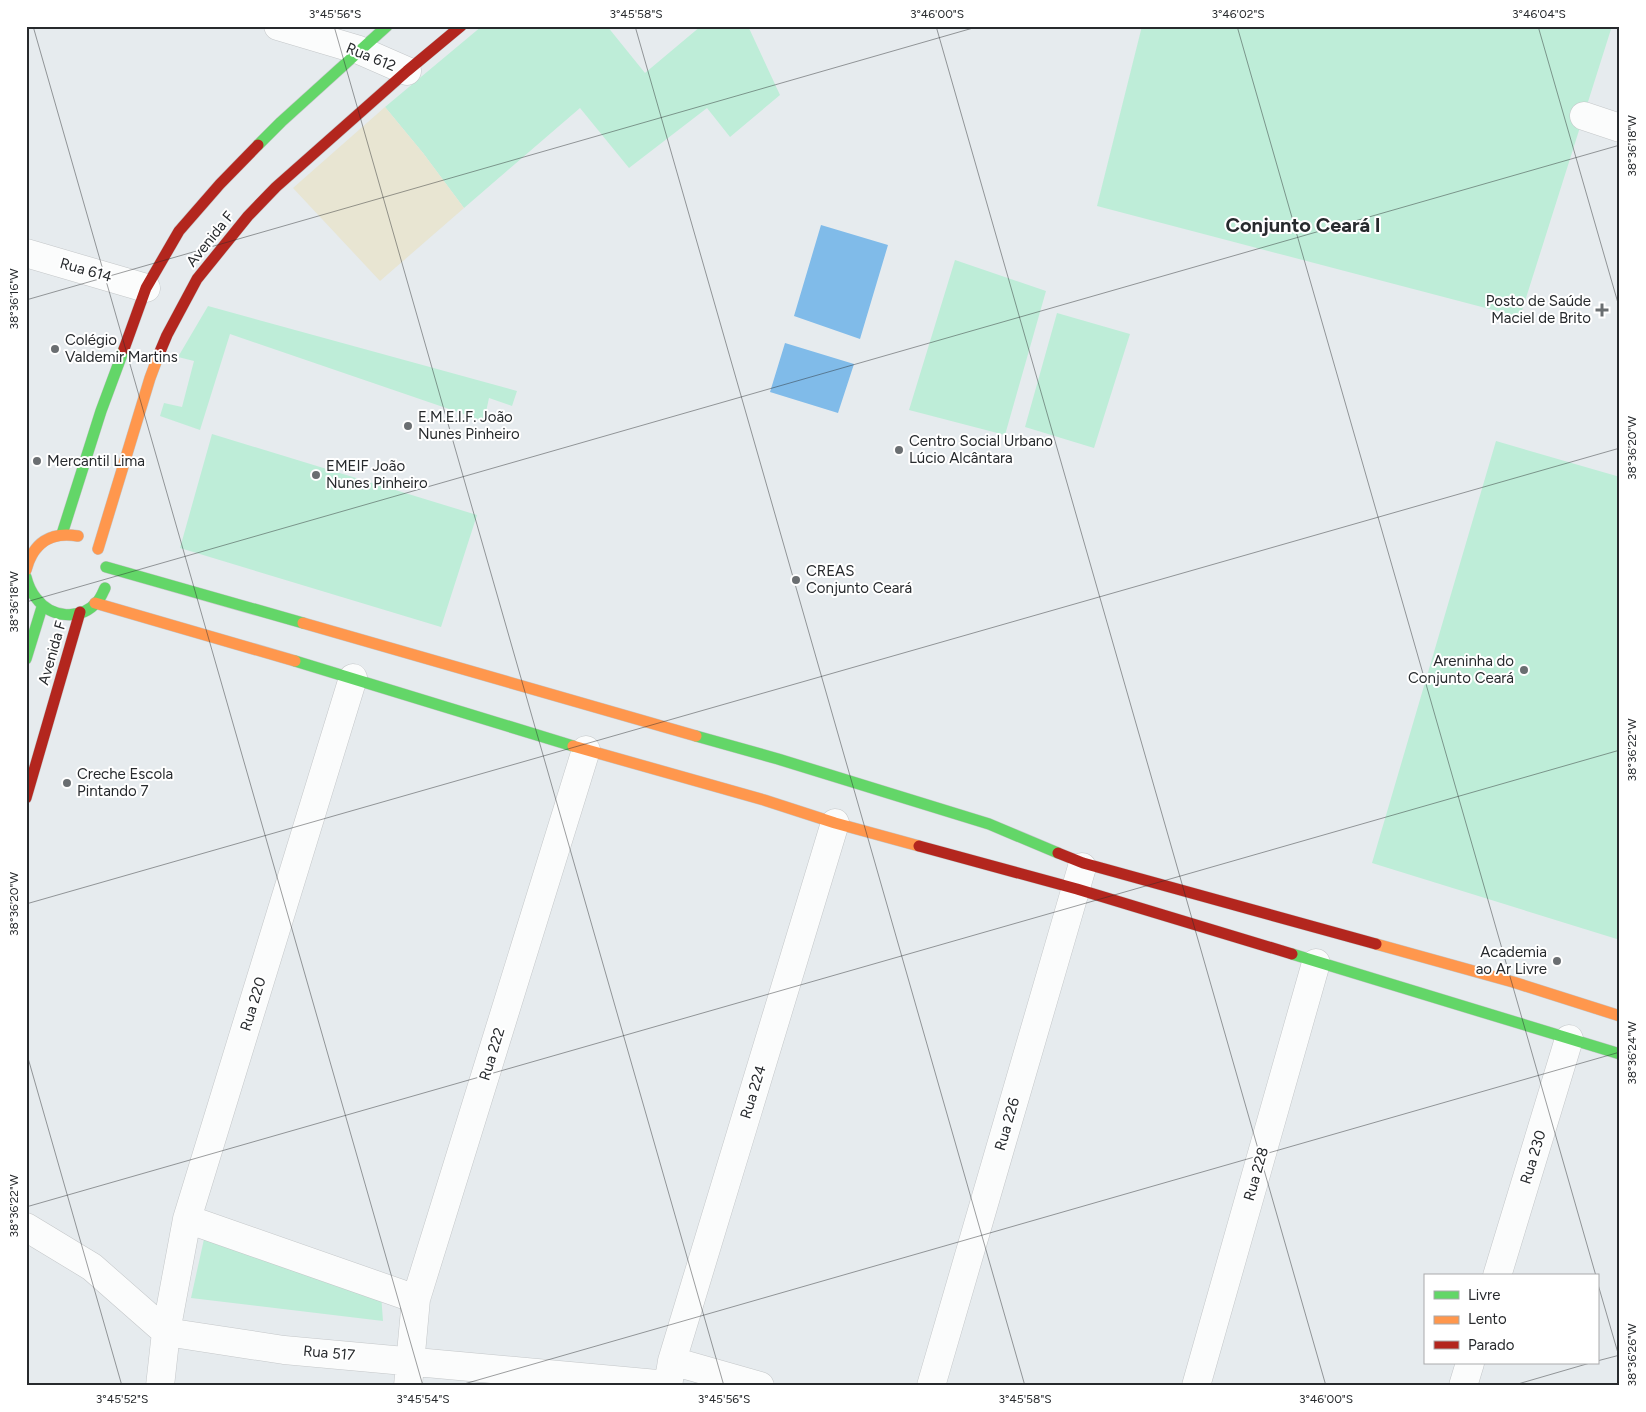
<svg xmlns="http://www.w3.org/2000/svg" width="1646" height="1412" font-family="Figtree,sans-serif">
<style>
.green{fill:#beedd8}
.sand{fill:#e8e5d2}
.water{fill:#80bbe9}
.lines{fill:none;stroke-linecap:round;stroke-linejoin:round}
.street-casing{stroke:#c4c7c9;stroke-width:29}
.fast-casing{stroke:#c4c7c9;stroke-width:12}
.slow-casing{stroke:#c4c7c9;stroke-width:12}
.jam-casing{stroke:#c4c7c9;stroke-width:12}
.street{stroke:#fbfcfc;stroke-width:28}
.fast{stroke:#63d668;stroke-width:11}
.slow{stroke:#ff974d;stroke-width:11}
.jam{stroke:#b3261e;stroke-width:11}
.ticks{fill:none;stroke:#272a2d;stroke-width:1;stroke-opacity:0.45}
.poi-dot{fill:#6a6e71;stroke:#fff;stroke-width:2}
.labels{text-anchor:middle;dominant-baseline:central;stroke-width:4;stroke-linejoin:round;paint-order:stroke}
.street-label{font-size:15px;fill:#272a2d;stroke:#fff}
.poi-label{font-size:15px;fill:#272a2d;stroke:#fff;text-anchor:start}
.district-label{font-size:20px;font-weight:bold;fill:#272a2d;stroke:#fff}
.neatline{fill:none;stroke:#272a2d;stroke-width:2}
.ticks-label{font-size:12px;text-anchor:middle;fill:#272a2d}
</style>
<rect width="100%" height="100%" fill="#e6ebee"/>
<path class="green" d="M 482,26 L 607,26 L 645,73 L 701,26 L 748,26 L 780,95 L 730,137 L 707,108 L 629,168 L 580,108 L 464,208 L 423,153 L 385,107 Z
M 1142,26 L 1612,26 L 1520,317 L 1097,206 Z
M 955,260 L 1046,291 L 1005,435 L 909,410 Z
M 208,306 L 517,391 L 512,406 L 489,398 L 484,421 L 230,334 L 200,430 L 160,416 L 164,403 L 182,407 L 194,361 L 178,357 Z
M 1057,313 L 1130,334 L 1094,448 L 1025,427 Z
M 212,434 L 477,515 L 441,627 L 180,548 Z
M 1496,441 L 1620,477 L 1620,940 L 1372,863 Z
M 206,1230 L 381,1294 L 383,1321 L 191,1298 Z"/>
<path class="sand" d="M 385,107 L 423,153 L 464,208 L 380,281 L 293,188 Z"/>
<path class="water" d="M 821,225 L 888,245 L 860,339 L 794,316 Z
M 785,343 L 854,364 L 838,413 L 770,392 Z"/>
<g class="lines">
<defs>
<path id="street" d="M 278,26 L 359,50 L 407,71
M 1584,116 L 1620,128
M 26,253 L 146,288
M 187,1219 L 416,1299
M 26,1227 L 92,1267 L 166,1332 L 284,1350 L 668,1385
M 1497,1276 L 1569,1039
M 672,1361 L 760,1386
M 160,1386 L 166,1332 L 187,1219 L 353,678
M 408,1386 L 416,1299 L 586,750
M 668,1386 L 672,1361 L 835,823
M 931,1386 L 1082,867
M 1196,1386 L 1316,963
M 1463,1386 L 1470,1363"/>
<path id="fast" d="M 258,145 L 281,122 L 387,26
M 62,534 L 101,411 L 124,349
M 106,567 L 303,623
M 26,577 C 28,585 31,592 36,598 C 51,618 80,621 97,602 C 101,598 103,592 105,588
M 26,659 L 42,607
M 295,661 L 573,746
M 696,736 L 778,759 L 989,824 L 1058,853
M 1292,954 L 1620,1054"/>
<path id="slow" d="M 98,549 L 150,378 L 159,354
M 26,570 C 33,543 50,531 78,536
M 95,603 L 295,661
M 303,623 L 696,736
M 573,746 L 764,800 L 835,823 L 919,846
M 1376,944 L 1513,982 L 1620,1016"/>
<path id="jam" d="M 124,349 L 146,288 L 179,231 L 220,184 L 258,145
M 159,354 L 167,335 L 197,279 L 248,216 L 276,187 L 407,71 L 461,26
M 26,798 L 80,612
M 919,846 L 1077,889 L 1292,954
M 1058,853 L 1083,863 L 1376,944"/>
</defs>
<use href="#street" class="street-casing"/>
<use href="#fast" class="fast-casing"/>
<use href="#slow" class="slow-casing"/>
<use href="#jam" class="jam-casing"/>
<use href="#street" class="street"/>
<use href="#fast" class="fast"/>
<use href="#slow" class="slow"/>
<use href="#jam" class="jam"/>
</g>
<path class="ticks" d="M 33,26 L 423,1386M 334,26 L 724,1386M 635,26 L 1025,1386M 936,26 L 1326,1386M 1237,26 L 1596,1276M 1538,26 L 1620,310M 26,300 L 980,26M 26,602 L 1620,145M 26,904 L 1620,448M 26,1051 L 122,1386M 26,1207 L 1620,750M 1597,1281 L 1620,1360M 1597,1361 L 1620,1355M 457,1386 L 1620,1052M 1511,1386 L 1590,1363"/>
<g class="poi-dot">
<path d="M1599.5 302.5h5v5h5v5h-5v5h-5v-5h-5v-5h5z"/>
<circle cx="55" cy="349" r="5"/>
<circle cx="408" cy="426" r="5"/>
<circle cx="899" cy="450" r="5"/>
<circle cx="37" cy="461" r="5"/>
<circle cx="316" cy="475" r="5"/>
<circle cx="796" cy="580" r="5"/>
<circle cx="1524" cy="670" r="5"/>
<circle cx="67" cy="783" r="5"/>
<circle cx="1557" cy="961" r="5"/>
</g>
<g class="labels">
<g class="street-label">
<text transform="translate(371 57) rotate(22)">Rua 612</text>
<text transform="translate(210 239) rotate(-51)">Avenida F</text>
<text transform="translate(86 270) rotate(16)">Rua 614</text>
<text transform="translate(52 653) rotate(-74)">Avenida F</text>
<text transform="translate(253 1004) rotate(-73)">Rua 220</text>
<text transform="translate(492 1054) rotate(-73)">Rua 222</text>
<text transform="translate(753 1092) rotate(-73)">Rua 224</text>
<text transform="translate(1007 1124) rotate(-74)">Rua 226</text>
<text transform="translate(1533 1157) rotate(-73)">Rua 230</text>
<text transform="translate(1256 1174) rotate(-74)">Rua 228</text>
<text transform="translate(329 1353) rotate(5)">Rua 517</text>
</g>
<g class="poi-label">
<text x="1591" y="301" text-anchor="end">Posto de Saúde<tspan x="1591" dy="17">Maciel de Brito</tspan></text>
<text x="65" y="340">Colégio<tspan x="65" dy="17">Valdemir Martins</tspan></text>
<text x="418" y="417">E.M.E.I.F. João<tspan x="418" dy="17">Nunes Pinheiro</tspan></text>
<text x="909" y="441">Centro Social Urbano<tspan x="909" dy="17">Lúcio Alcântara</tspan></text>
<text x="47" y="461">Mercantil Lima</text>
<text x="326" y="466">EMEIF João<tspan x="326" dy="17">Nunes Pinheiro</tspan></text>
<text x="806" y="571">CREAS<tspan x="806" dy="17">Conjunto Ceará</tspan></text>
<text x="1514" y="661" text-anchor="end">Areninha do<tspan x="1514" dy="17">Conjunto Ceará</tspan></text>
<text x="77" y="774">Creche Escola<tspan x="77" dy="17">Pintando 7</tspan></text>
<text x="1547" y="952" text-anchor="end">Academia<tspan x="1547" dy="17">ao Ar Livre</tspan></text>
</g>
<g class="district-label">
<text x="1303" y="225">Conjunto Ceará I</text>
</g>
</g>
<rect width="1646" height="1412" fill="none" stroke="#ffffff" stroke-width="55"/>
<rect x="1424" y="1274" width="175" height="90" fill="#ffffff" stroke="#a9aaab"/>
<rect x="1434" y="1291" width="25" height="8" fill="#63d668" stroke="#a9aaab"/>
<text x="1468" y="1300" font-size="15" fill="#272a2d">Livre</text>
<rect x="1434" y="1316" width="25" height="8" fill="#ff974d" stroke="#a9aaab"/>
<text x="1468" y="1324" font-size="15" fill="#272a2d">Lento</text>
<rect x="1434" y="1341" width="25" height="8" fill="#b3261e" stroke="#a9aaab"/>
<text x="1468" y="1350" font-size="15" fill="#272a2d">Parado</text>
<rect x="28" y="28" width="1590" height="1356" class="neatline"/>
<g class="ticks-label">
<text x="335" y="18">3°45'56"S</text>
<text x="636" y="18">3°45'58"S</text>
<text x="937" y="18">3°46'00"S</text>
<text x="1238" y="18">3°46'02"S</text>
<text x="1539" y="18">3°46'04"S</text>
<text transform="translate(1632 146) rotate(-90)" y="4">38°36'18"W</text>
<text transform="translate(14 299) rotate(-90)" y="4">38°36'16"W</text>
<text transform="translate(1632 448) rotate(-90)" y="4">38°36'20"W</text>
<text transform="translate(14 602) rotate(-90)" y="4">38°36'18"W</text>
<text transform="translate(1632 750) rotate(-90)" y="4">38°36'22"W</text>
<text transform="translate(14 904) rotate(-90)" y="4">38°36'20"W</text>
<text transform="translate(1632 1053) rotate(-90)" y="4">38°36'24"W</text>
<text transform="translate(14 1206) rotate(-90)" y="4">38°36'22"W</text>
<text transform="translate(1632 1355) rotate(-90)" y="4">38°36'26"W</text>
<text x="122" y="1403">3°45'52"S</text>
<text x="423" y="1403">3°45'54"S</text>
<text x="724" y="1403">3°45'56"S</text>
<text x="1025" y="1403">3°45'58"S</text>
<text x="1326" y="1403">3°46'00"S</text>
</g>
</svg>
